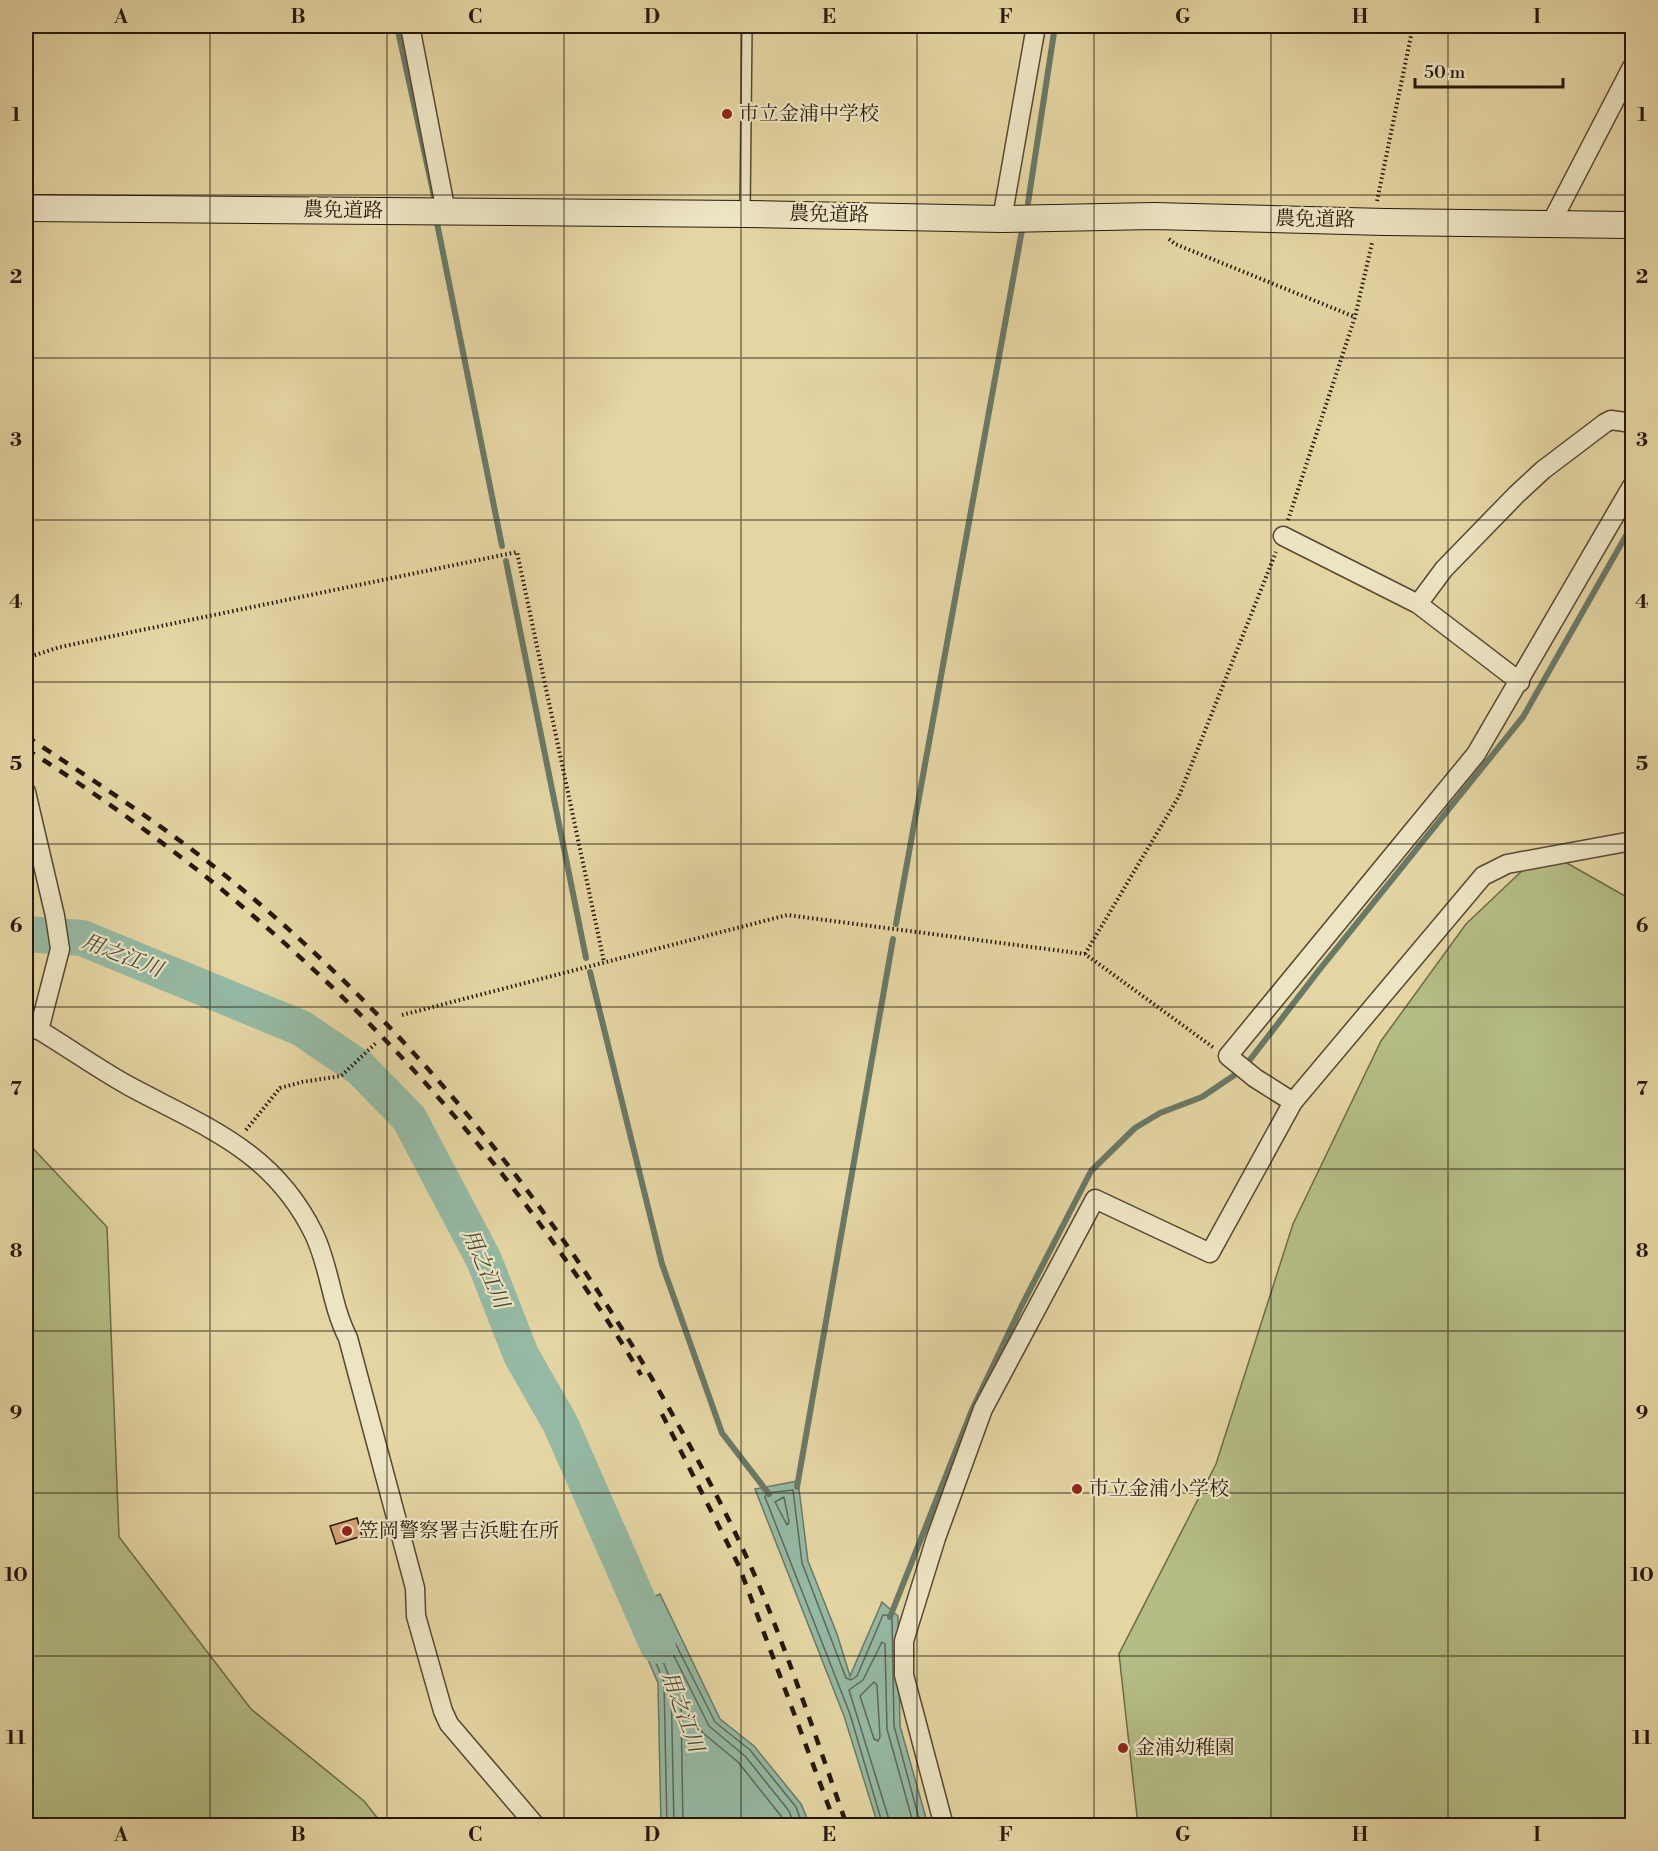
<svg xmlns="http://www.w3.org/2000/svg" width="1658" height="1851" font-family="'Libre Bodoni','Noto Serif JP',serif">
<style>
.green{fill:#b4bd85;stroke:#6d6a48;stroke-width:1.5}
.water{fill:#95b9a4;stroke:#697967;stroke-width:1.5}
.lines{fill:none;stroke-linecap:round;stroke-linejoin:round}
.shore{stroke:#5e6858;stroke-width:1.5}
.stream{stroke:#697967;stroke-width:6}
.river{stroke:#95b9a4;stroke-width:36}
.building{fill:#d7a275;stroke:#26180c;stroke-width:1.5}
.lane-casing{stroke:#564732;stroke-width:12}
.street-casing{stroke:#564732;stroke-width:21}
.secondary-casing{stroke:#26180c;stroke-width:28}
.path{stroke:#26180c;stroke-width:4;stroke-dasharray:1.5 3;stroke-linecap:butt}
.lane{stroke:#ede4c3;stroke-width:9}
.street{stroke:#ede4c3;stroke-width:18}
.secondary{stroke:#ede4c3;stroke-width:26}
.rail{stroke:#26180c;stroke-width:4.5;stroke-dasharray:10 10;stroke-linecap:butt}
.grid{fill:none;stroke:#26180c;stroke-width:1.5;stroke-opacity:0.55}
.poi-dot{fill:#8f2418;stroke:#ede4c3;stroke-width:2}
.labels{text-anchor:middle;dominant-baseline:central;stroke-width:4.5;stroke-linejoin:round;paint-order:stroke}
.poi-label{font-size:20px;fill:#26180c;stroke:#ede4c3;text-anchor:start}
.street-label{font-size:20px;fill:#26180c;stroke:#ede4c3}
.water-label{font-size:21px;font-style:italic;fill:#47483a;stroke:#ede4c3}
.neatline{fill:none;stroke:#26180c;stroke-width:2}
.grid-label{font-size:20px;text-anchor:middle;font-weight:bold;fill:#26180c}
</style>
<rect width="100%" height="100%" fill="#e4d5a2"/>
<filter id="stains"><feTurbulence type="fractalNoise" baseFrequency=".00333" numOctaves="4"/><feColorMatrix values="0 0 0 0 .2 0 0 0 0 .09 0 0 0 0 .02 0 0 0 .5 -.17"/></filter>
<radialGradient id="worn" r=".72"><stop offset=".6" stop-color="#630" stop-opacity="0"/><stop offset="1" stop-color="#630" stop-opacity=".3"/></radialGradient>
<path class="green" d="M 1544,850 L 1632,900 L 1632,1825 L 1138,1825 L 1119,1654 L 1216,1464 L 1293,1224 L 1381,1041 L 1466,924 Z
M 26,1141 L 107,1227 L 119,1537 L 251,1709 L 364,1801 L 383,1825 L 26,1825 Z"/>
<path class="water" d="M 798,1481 L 808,1561 L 837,1634 L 850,1676 L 882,1602 L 898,1616 L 900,1726 L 928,1825 L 878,1825 L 844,1716 L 755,1489 Z
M 660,1594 L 720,1719 L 754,1746 L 801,1804 L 810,1825 L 661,1825 L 658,1683 L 626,1608 Z"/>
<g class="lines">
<path class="shore" d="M 784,1497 L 789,1522 L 787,1525 L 775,1502 Z
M 874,1682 L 877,1685 L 880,1737 L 878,1741 L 874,1739 L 860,1696 Z
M 667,1826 L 664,1682 L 635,1613 L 655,1603 L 715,1722 L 750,1750 L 796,1807 L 803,1826
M 674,1826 L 671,1681 L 645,1618 L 652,1612 L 709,1726 L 745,1756 L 789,1811 L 795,1826
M 683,1826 L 681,1702 L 683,1699 L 703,1733 L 738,1762 L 781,1816 L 785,1826
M 883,1826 L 850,1714 L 765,1497 L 767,1493 L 793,1490 L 802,1563 L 846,1678 L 851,1680 L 857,1676 L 883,1615 L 887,1615 L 892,1619 L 894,1726 L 921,1826
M 891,1826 L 849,1690 L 863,1680 L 882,1642 L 885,1644 L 887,1729 L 914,1826"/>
<path class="stream" d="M 397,26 L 434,196
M 1028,203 L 1055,26
M 437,223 L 502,546
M 506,561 L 586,958
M 896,924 L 1022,230
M 590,972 L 662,1264 L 722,1433 L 769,1494
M 1249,1061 L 1320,969 L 1523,717 L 1632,525
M 797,1487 L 893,939
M 890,1617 L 972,1410 L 1022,1305 L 1091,1171 L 1135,1128 L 1160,1113 L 1202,1097 L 1239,1072"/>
<path class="river" d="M 26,934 L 82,938 L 301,1028 L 360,1068 L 409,1118 L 484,1260 L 521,1355 L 560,1423 L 658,1646"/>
</g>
<path class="building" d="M 357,1518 L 362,1536 L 336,1544 L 330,1526 Z"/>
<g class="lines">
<defs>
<path id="lane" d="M 745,212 L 747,26"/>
<path id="street" d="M 410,26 L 446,212
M 1002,219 L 1036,26
M 1551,223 L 1632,67
M 1283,536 L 1418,604 L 1520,682
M 1418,604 L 1444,569 L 1517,494 L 1543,470 L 1605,423 L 1611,420 L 1632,423
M 26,792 L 55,916 L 60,949 L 39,1030
M 26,1028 L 39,1030 C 69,1048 98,1069 129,1086 C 205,1127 273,1150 314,1234 C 330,1267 331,1305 348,1338 L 415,1588 L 416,1616 L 443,1711 L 449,1724 L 536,1826
M 1293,1102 L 1255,1078 L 1228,1056 L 1476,754 L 1632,486
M 944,1826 L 904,1675 L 904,1641 L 936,1538 L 983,1409 L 1095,1199 L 1210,1253 L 1293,1102 L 1483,876 L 1507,864 L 1632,841"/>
<path id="secondary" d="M 26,208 L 745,214 L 1002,219 L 1154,216 L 1385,222 L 1632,225"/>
</defs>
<use href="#lane" class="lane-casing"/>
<use href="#street" class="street-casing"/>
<use href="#secondary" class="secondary-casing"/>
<path class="path" d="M 1377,201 L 1413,26
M 1169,239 L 1175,244 L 1355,317
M 1288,520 L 1355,317 L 1372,243
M 26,658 L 60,647 L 517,552 L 604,962
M 1085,954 L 1179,796 L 1276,552
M 402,1015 L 787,915 L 1085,954 L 1214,1048
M 246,1130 L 280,1088 L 302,1082 L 341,1076 L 376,1043"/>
<use href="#lane" class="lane"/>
<use href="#street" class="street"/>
<use href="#secondary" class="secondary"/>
<path class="rail" d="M 26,736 C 100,785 175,833 243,890 C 420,1037 564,1219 675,1419 C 707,1476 738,1534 763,1595 C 794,1671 820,1749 847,1826
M 26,749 C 229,877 407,1039 548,1235 C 580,1280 613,1326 641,1375
M 662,1414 L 739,1566 L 836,1826"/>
</g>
<path class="grid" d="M 210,26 L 210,1826M 387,26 L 387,1826M 564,26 L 564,1826M 741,26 L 741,1826M 917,26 L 917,1826M 1094,26 L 1094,1826M 1271,26 L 1271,1826M 1448,26 L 1448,1826M 26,195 L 1632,195M 26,358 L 1632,358M 26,520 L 1632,520M 26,682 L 1632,682M 26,844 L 1632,844M 26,1007 L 1632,1007M 26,1169 L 1632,1169M 26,1331 L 1632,1331M 26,1493 L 1632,1493M 26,1656 L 1632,1656"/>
<g class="poi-dot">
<circle cx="727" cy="114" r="6"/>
<circle cx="1077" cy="1489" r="6"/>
<circle cx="347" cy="1531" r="6"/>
<circle cx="1123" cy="1748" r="6"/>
</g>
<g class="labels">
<g class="poi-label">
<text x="739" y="114">市立金浦中学校</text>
<text x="1089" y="1489">市立金浦小学校</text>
<text x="359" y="1531">笠岡警察署吉浜駐在所</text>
<text x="1135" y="1748">金浦幼稚園</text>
</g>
<g class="street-label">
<text transform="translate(343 211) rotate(1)">農免道路</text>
<text transform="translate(829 215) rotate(1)">農免道路</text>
<text transform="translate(1315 220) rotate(1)">農免道路</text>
</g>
<g class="water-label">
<text transform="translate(122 956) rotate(21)">用之江川</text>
<text transform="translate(485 1269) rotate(66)">用之江川</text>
<text transform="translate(682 1712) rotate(70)">用之江川</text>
</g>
</g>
<rect width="1658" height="1851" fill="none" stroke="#e4d5a2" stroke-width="66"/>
<path d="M1415 78v9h148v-9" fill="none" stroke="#26180c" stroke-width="3"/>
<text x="1424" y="78" font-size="18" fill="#26180c" stroke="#ede4c3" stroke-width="4.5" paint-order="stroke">50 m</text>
<rect x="33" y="33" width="1592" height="1785" class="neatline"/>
<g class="grid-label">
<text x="121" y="23">A</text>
<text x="298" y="23">B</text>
<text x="475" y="23">C</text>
<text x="652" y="23">D</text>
<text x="829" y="23">E</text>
<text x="1006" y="23">F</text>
<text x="1183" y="23">G</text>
<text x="1360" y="23">H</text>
<text x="1537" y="23">I</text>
<text x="16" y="121">1</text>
<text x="1642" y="121">1</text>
<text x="16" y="283">2</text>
<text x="1642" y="283">2</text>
<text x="16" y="446">3</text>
<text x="1642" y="446">3</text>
<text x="16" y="608">4</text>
<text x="1642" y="608">4</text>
<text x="16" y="770">5</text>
<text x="1642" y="770">5</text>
<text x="16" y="932">6</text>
<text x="1642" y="932">6</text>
<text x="16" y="1095">7</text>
<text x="1642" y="1095">7</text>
<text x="16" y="1257">8</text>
<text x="1642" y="1257">8</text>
<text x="16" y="1419">9</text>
<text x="1642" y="1419">9</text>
<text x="16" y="1581">10</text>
<text x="1642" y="1581">10</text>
<text x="16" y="1744">11</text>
<text x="1642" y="1744">11</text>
<text x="121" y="1841">A</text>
<text x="298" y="1841">B</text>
<text x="475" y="1841">C</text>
<text x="652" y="1841">D</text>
<text x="829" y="1841">E</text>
<text x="1006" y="1841">F</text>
<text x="1183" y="1841">G</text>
<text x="1360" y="1841">H</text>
<text x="1537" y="1841">I</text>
</g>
<rect width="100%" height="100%" filter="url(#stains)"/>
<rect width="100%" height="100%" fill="url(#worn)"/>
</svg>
